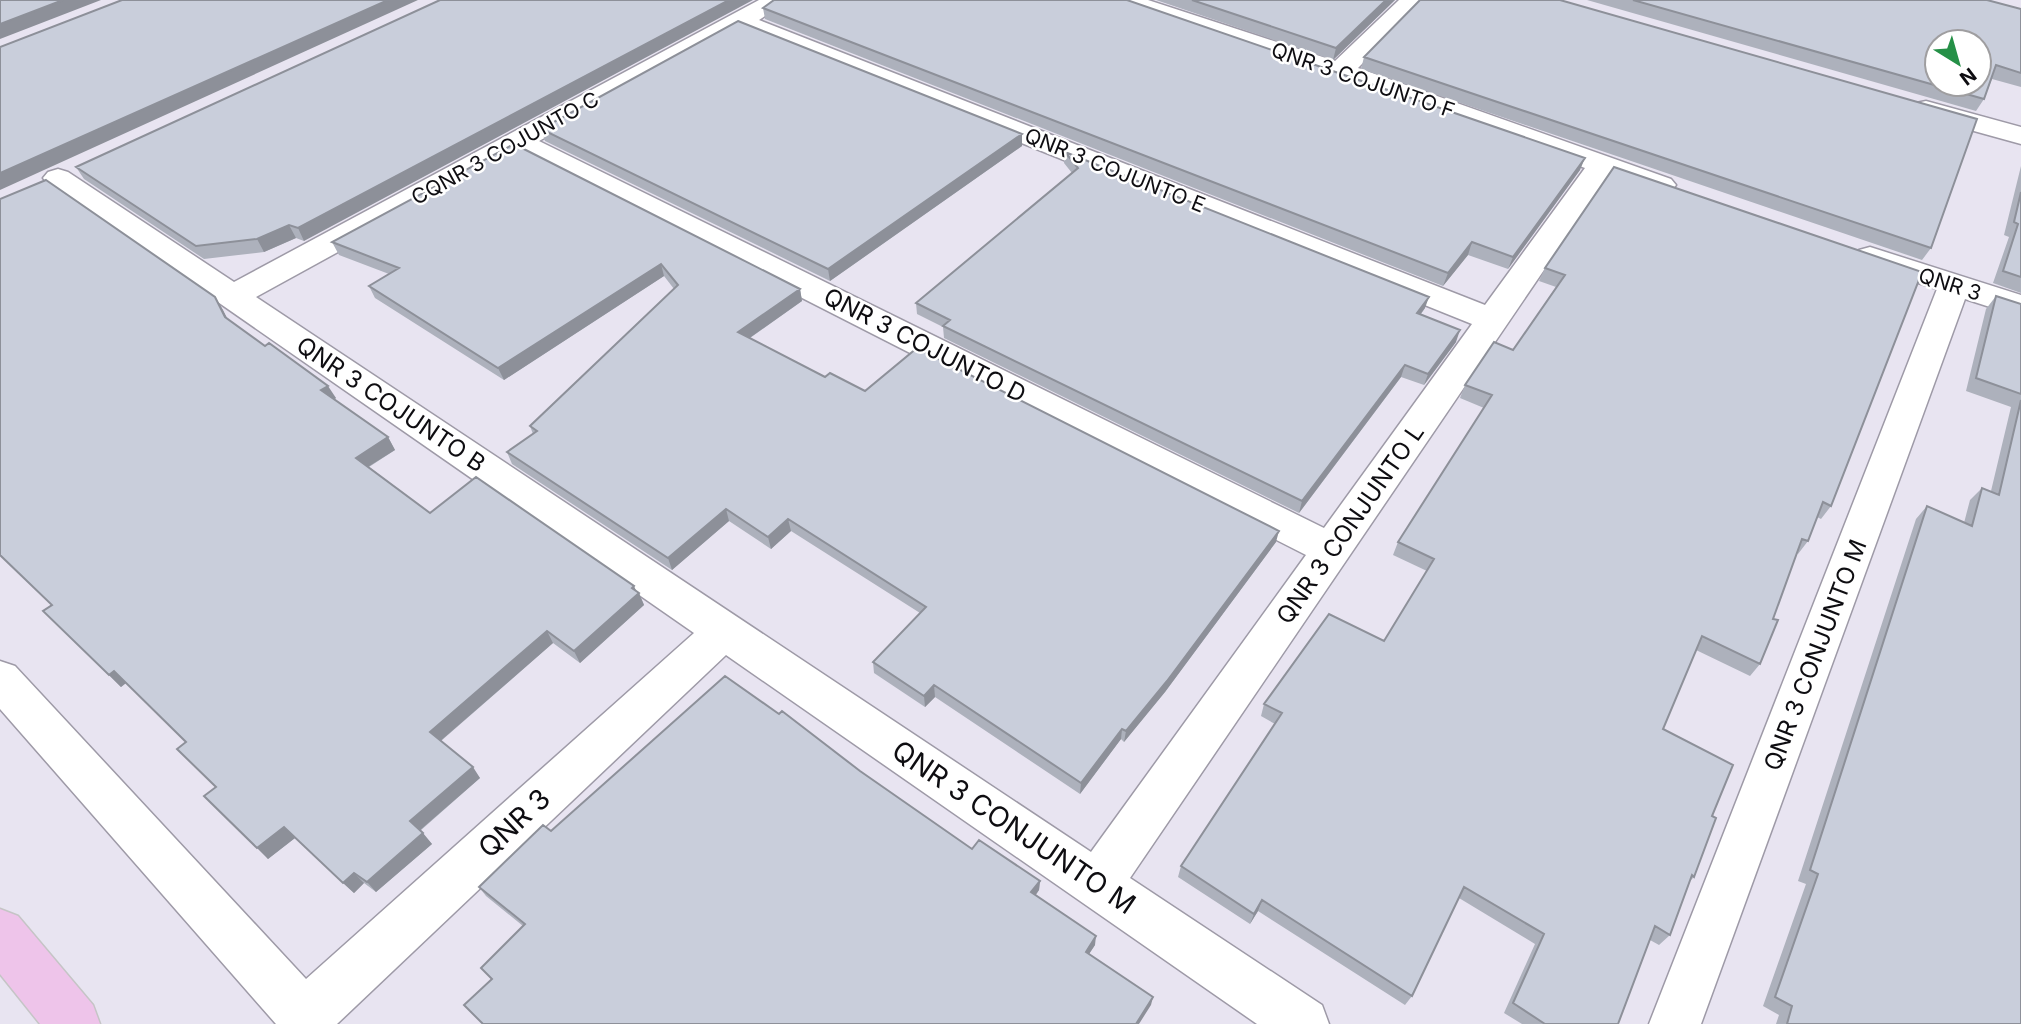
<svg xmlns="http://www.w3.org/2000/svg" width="2021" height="1024" font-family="Inter,sans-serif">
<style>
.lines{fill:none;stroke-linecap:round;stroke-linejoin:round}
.minor-casing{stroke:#9e9aa7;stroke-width:3}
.major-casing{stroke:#c5c5c6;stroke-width:3}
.minor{fill:#fff;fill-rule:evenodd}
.major{fill:#eec4ea;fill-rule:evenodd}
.wall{fill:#adb1bc}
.shaded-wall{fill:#8d9099}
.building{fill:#c9cedb;stroke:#8d9099;stroke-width:2;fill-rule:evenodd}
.labels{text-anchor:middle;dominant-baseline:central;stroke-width:5;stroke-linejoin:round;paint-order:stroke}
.far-street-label{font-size:21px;fill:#0e0d11;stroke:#fff}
.street-label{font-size:24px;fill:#0e0d11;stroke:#fff}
.near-street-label{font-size:28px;fill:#0e0d11;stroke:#fff}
</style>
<rect width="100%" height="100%" fill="#e8e4f1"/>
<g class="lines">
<defs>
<path id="minor" d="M 759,0 L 789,0 L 759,20 L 1485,305 L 1585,168 L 1331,77 L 1115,5 L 1112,0 L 1148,0 L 1335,61 L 1399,0 L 1425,0 L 1358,68 L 1671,179 L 1676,185 L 1671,191 L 1661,194 L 1608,176 L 1130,878 L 1322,1005 L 1329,1024 L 1257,1024 L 726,655 L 337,1024 L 276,1024 L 0,709 L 0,661 L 15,666 L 306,979 L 694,633 L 48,184 L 43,178 L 48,172 L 58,169 L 68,172 L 234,282 ZM 740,30 L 1472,324 L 1324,528 L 539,141 ZM 518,153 L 1306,555 L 1091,852 L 256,297 Z
M 1926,101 L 2021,127 L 2021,144 L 1916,115 L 1912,109 L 1916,103 Z
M 1870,247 L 2021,295 L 2021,317 L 1965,299 L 1701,1024 L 1649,1024 L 1937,289 L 1859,264 L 1854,257 L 1859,250 Z"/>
<path id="major" d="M 0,909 L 18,916 L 93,1005 L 100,1024 L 40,1024 L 0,974 Z"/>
</defs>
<use href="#minor" class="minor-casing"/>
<use href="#major" class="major-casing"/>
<use href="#minor" class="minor"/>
<use href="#major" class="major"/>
</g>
<path class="wall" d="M 440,0 L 304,241 L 296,238 L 264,252 L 204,259 L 84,179 L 76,167 Z
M 1156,0 L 1395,0 L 1333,60 Z
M 1587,0 L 1987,0 L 2021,9 L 2021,87 L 1992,79 L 1984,99 L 1976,111 Z
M 763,8 L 1580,170 L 1508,269 L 1468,255 L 1443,286 L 765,19 Z
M 1364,57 L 1931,248 L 1922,260 L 1361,69 Z
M 541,129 L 1022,146 L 830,281 L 545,141 Z
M 514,144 L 800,289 L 802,301 L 750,338 L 825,377 L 1276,542 L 1165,692 L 1124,742 L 1121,739 L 1080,794 L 935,697 L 925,707 L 874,673 L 873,662 L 920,613 L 791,531 L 771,549 L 729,521 L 672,570 L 512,464 L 507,452 L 533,434 L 530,426 L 674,289 L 664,276 L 504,380 L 375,298 L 369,286 L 389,274 L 339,255 L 332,242 Z
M 1065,152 L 1425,308 L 1421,314 L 1456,342 L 1424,385 L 1401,377 L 1299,513 L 944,338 L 943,327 L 917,314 L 916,303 L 1072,173 L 1064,163 Z
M 2021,166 L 2021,293 L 1993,283 L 2009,237 L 2004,235 Z
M 1614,167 L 1831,506 L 1821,519 L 1817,517 L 1808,541 L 1798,554 L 1797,553 L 1773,619 L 1760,664 L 1750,676 L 1696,650 L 1663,729 L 1712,816 L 1694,877 L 1690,881 L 1670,935 L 1659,945 L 1650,940 L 1618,1024 L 1522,1024 L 1504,1013 L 1535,944 L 1459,898 L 1412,996 L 1405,1005 L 1258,911 L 1250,924 L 1178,877 L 1181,866 L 1275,724 L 1261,716 L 1264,704 L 1384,641 L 1427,571 L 1393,555 L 1398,542 L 1484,408 L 1460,398 L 1465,385 L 1513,350 L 1556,287 L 1539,281 L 1545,268 Z
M 1996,296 L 2021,304 L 2021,1024 L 1776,1024 L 1779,1015 L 1763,1006 L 1806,884 L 1798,881 L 1916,519 L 1927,506 L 1964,523 L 1970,500 L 1982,488 L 1991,491 L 2011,407 L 1966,391 L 1986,309 Z
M 215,297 L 228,320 L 336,398 L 334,400 L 388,437 L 395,450 L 369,467 L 430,513 L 636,591 L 639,593 L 644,605 L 580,663 L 553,643 L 441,741 L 480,778 L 420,831 L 432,844 L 376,892 L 364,883 L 354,893 L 295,838 L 268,859 L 186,742 L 126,683 L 121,687 L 43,611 L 52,605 Z
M 860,771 L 972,849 L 1040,881 L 1039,890 L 1036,895 L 1095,945 L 1089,954 L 1151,1005 L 492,979 L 481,968 L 523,926 L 486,896 L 479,887 L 551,831 Z"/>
<path class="shaded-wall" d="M 63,0 L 101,0 L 0,39 L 0,24 Z
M 388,0 L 418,0 L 0,190 L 0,173 Z
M 729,0 L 753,0 L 304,241 L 298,228 Z
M 1386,0 L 1395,0 L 1333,60 L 1336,48 Z
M 1022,134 L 1022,146 L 830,281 L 828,269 Z
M 1585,158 L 1580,170 L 1508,269 L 1513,257 Z
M 289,225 L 296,238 L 264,252 L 257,239 Z
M 1472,242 L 1468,255 L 1443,286 L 1448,273 Z
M 661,264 L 664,276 L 504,380 L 498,368 Z
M 800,289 L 802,301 L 741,344 L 738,332 Z
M 215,297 L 223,310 L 233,330 L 225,317 Z
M 1429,297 L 1425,308 L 1413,324 L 1417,313 Z
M 1460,330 L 1456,342 L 1424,385 L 1428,374 Z
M 1405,365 L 1401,377 L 1299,513 L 1302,501 Z
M 328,386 L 336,398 L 328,403 L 321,390 Z
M 388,437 L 395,450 L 363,470 L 356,458 Z
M 726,509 L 729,521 L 672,570 L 668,558 Z
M 788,519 L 791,531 L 771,549 L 768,537 Z
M 1279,531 L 1276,542 L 1165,692 L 1124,742 L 1126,731 Z
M 634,586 L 638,595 L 639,593 L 644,605 L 580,663 L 574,651 Z
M 547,631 L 553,643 L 438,743 L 430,732 Z
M 114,671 L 126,683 L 121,687 L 109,675 Z
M 934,685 L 935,697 L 925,707 L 924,696 Z
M 1122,729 L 1121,739 L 1080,794 L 1081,783 Z
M 473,767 L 480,778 L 419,831 L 410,821 Z
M 284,827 L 295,838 L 268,859 L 257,848 Z
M 423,833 L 432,844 L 376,892 L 367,882 Z
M 354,873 L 364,883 L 354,893 L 343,883 Z
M 1040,881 L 1039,890 L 1031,901 L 1031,892 Z
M 1262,900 L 1258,911 L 1250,924 L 1254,914 Z
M 1096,936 L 1095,945 L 1085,960 L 1086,952 Z
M 1153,997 L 1151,1005 L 1139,1024 L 1136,1024 Z"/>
<path class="building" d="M 0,0 L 63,0 L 0,24 Z
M 122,0 L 388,0 L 0,173 L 0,47 Z
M 440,0 L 729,0 L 298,228 L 289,225 L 257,239 L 196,246 L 76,167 Z
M 774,0 L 1127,0 L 1585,158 L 1513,257 L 1472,242 L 1448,273 L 763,8 Z
M 1192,0 L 1386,0 L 1336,48 Z
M 1420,0 L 1560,0 L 1977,119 L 1931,248 L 1364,57 Z
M 1633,0 L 1987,0 L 2021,9 L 2021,73 L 1996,65 L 1984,99 ZM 1937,42 L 1979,42 L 1979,84 L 1937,84 Z
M 738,21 L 1022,134 L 828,269 L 541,129 Z
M 514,144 L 800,289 L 738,332 L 825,377 L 830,373 L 865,391 L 917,348 L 1279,531 L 1167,681 L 1126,731 L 1122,729 L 1081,783 L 934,685 L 924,696 L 873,662 L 926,607 L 788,519 L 768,537 L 726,509 L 668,558 L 507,452 L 537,431 L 530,426 L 678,285 L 661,264 L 498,368 L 369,286 L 399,268 L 332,242 Z
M 1065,152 L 1429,297 L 1417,313 L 1460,330 L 1428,374 L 1405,365 L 1302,501 L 943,326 L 950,320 L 916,303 L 1078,168 Z
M 1614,167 L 1922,272 L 1831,506 L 1823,502 L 1808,541 L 1802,539 L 1773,619 L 1778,620 L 1760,664 L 1702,636 L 1663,729 L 1733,765 L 1712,816 L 1716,818 L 1694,877 L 1692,875 L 1670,935 L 1655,926 L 1618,1024 L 1545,1024 L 1513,1003 L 1544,934 L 1464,887 L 1412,996 L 1262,900 L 1254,914 L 1181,866 L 1282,713 L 1264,704 L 1329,614 L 1384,641 L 1434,559 L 1398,542 L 1492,395 L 1465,385 L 1494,342 L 1513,350 L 1565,275 L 1545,268 Z
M 46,180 L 215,297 L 225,317 L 265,346 L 269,343 L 328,386 L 321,390 L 388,437 L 356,458 L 430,513 L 476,477 L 634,586 L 632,588 L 639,593 L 574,651 L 547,631 L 430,732 L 473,767 L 410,821 L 423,833 L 367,882 L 354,873 L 343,883 L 284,827 L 257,848 L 204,796 L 216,787 L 177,749 L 186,742 L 114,671 L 109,675 L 43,611 L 52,605 L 0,555 L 0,199 Z
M 2021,192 L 2021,277 L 2003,271 L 2018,224 L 2014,222 Z
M 1996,296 L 2021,304 L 2021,394 L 1976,378 Z
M 2021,400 L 2021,1024 L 1787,1024 L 1792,1006 L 1775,997 L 1818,874 L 1810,870 L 1927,506 L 1972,526 L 1982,488 L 1999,495 Z
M 725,676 L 779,714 L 782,711 L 860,771 L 972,849 L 979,840 L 1040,881 L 1031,892 L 1096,936 L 1086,952 L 1153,997 L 1136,1024 L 483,1024 L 464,1005 L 492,979 L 481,968 L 525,924 L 479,887 L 543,825 L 551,831 Z"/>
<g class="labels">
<g class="far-street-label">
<text transform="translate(1363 80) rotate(19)">QNR 3 COJUNTO F</text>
<text transform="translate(505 148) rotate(-29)">CQNR 3 COJUNTO C</text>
<text transform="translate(1115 170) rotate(22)">QNR 3 COJUNTO E</text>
<text transform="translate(1950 284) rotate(18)">QNR 3</text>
</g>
<g class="street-label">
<text transform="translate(925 345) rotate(27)">QNR 3 COJUNTO D</text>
<text transform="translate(391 404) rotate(34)">QNR 3 COJUNTO B</text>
<text transform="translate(1350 524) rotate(-55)">QNR 3 CONJUNTO L</text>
<text transform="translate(1815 655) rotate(-69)">QNR 3 CONJUNTO M</text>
</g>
<g class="near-street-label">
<text transform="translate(514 823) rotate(-43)">QNR 3</text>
<text transform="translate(1014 827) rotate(34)">QNR 3 CONJUNTO M</text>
</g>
</g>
<g transform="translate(1958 63) rotate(143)"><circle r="33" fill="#ffffff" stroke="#9f9ea0" stroke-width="2"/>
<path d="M0-5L12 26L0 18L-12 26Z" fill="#259047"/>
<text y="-10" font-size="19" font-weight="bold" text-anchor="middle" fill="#0e0d11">N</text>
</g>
</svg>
